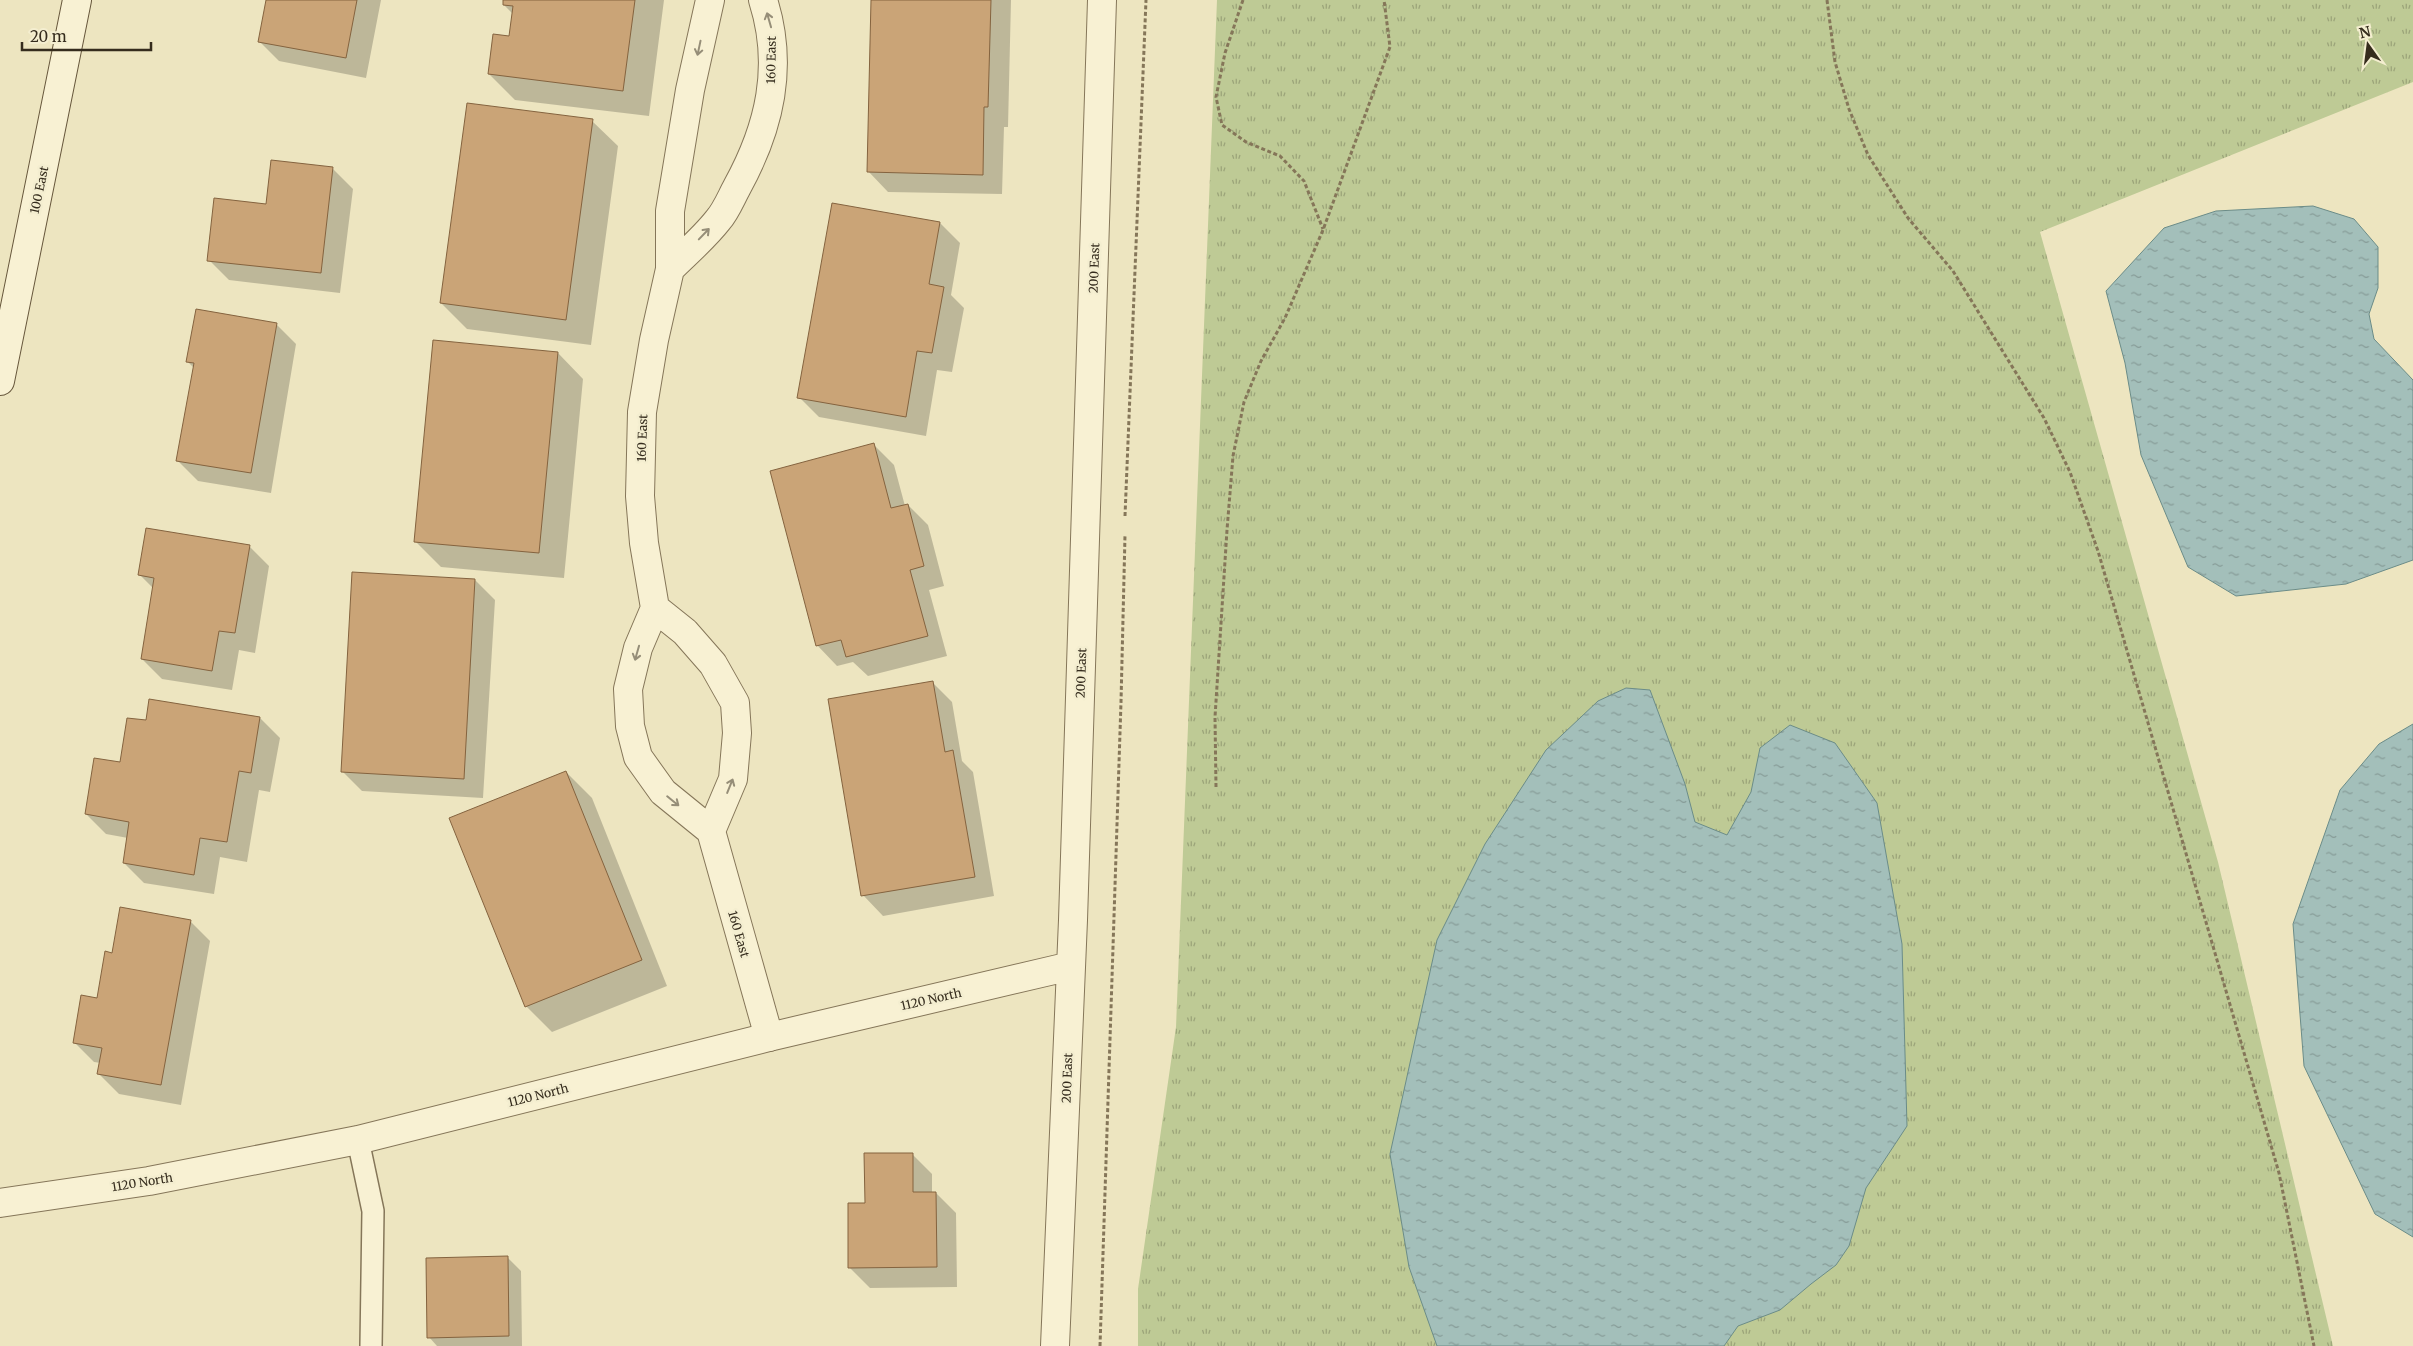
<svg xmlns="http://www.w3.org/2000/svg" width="2413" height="1346" font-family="Merriweather,serif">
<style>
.grass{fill:url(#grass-tufts)}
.water{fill:url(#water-ripples);stroke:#6b8c88}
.shadow{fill:#0003}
.building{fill:#caa477;stroke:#84633f}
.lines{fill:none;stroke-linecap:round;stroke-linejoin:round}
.service-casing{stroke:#857659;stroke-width:24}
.minor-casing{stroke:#857659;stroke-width:30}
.tertiary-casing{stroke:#857659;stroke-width:30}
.secondary-casing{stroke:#67573c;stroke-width:30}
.path{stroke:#857659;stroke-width:3;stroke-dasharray:4 2.5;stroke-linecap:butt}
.service{stroke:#f8f1d3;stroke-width:21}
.minor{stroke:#f8f1d3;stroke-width:28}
.tertiary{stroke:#f8f1d3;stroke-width:28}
.secondary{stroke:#f8f1d3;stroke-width:28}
.oneway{stroke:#968e78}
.labels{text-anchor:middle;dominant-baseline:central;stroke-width:5;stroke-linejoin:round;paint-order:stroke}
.street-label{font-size:12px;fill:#352c1d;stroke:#f4eed0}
</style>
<defs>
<pattern id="grass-tufts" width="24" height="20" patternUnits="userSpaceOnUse" patternTransform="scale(1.25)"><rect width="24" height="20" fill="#beca95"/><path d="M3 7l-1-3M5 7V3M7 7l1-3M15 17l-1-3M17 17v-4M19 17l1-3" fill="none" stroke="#9ba479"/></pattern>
<pattern id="water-ripples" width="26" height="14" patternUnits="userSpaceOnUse" patternTransform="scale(1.25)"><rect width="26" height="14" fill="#a3bfba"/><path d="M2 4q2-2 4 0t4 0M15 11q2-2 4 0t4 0" fill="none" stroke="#869b97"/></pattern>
</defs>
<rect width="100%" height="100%" fill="#ede5c0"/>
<path class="grass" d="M 1217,0 L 2413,0 L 2413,82 L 2040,232 L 2218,862 L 2333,1346 L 1138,1346 L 1138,1289 L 1176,1027 Z"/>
<path class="water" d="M 2313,206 L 2354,219 L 2378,247 L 2378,288 L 2369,314 L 2374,339 L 2413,380 L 2413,560 L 2346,584 L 2236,596 L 2188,567 L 2141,455 L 2125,363 L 2106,291 L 2164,228 L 2216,211 Z
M 1626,688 L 1650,690 L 1685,784 L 1695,822 L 1727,835 L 1751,792 L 1760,748 L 1790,725 L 1835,743 L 1877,803 L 1902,944 L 1907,1126 L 1866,1188 L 1849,1246 L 1836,1265 L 1811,1284 L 1780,1310 L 1738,1326 L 1724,1346 L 1437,1346 L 1409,1267 L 1390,1154 L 1437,940 L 1485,844 L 1546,750 L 1598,701 Z
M 2413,724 L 2413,1237 L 2375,1214 L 2304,1066 L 2293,924 L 2340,790 L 2379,744 Z"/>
<path class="shadow" d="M 267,0 L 381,0 L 366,78 L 279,61 L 259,41 Z
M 504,0 L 664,0 L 649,116 L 515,100 L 489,74 L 510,37 L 513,14 L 504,5 Z
M 872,0 L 1011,0 L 1008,127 L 1004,127 L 1002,194 L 888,192 L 868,171 Z
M 592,121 L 618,146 L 591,345 L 467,329 L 441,303 Z
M 333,169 L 353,189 L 340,293 L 229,280 L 209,260 Z
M 833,204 L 940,223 L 960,243 L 951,295 L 964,308 L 952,372 L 937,370 L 926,436 L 819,417 L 799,397 Z
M 276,324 L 296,344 L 271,493 L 198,481 L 178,461 L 194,368 L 188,362 Z
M 558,353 L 583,379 L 564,578 L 441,567 L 415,541 Z
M 874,445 L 894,465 L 905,506 L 908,505 L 928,525 L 944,586 L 929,590 L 947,656 L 868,676 L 853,662 L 837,666 L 817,645 Z
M 249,546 L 269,566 L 255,653 L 239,650 L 232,690 L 162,679 L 142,659 L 154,589 L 140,575 Z
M 475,580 L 495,600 L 483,798 L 362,791 L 342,771 Z
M 932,682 L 952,702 L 962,761 L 973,772 L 994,896 L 883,916 L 863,895 Z
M 260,718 L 280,738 L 270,792 L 259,790 L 247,862 L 220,857 L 214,894 L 144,883 L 124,863 L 128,838 L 106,834 L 86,814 L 147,722 Z
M 566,772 L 592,798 L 667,986 L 552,1032 L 526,1006 Z
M 190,921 L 210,941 L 181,1105 L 119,1094 L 99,1074 L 101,1063 L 94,1062 L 74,1042 L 98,999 L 113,954 Z
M 912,1154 L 932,1174 L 932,1193 L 936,1193 L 956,1213 L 957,1287 L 870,1288 L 850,1268 L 866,1204 Z
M 507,1257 L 521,1271 L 522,1346 L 437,1346 L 429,1337 Z"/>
<path class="building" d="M 266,0 L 357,0 L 346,58 L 258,42 Z
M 503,0 L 635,0 L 623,91 L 488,74 L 493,34 L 509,36 L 513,6 L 503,5 Z
M 871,0 L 991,0 L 988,107 L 984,107 L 983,175 L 867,172 Z
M 467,103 L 593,119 L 566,320 L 440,303 Z
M 271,160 L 333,167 L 321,273 L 207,261 L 214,198 L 266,204 Z
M 832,203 L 940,222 L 929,284 L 944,287 L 932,353 L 917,351 L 906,417 L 797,398 Z
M 196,309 L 277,323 L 251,473 L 176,461 L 194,363 L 186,362 Z
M 433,340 L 558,352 L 539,553 L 414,542 Z
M 874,443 L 891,508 L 908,504 L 924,566 L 910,570 L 928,636 L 846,657 L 841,640 L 816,646 L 770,471 Z
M 146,528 L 250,545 L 235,633 L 219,631 L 212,671 L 141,659 L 154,578 L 138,575 Z
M 352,572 L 475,579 L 464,779 L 341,772 Z
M 933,681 L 945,752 L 953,750 L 975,877 L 861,896 L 828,699 Z
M 149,699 L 260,717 L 251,773 L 239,771 L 227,842 L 200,838 L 194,875 L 123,863 L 129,822 L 85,814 L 94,758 L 120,762 L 127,718 L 146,720 Z
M 566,771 L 642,960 L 525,1007 L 449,818 Z
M 120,907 L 191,920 L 161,1085 L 97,1074 L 102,1048 L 73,1043 L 81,995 L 97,998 L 105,951 L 112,953 Z
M 864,1153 L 913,1153 L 913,1192 L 936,1192 L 937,1267 L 848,1268 L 848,1203 L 865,1203 Z
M 508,1256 L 509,1336 L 427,1338 L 426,1258 Z"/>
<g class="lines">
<defs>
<path id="service" d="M 358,1140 L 373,1211 L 371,1346"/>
<path id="minor" d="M 710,0 L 690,90 L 670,211 L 670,269 L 654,340 L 642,412 L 640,496 L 644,543 L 655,608 L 638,648 L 628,689 L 630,726 L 638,757 L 663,792 L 711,831 L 769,1037
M 670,269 C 686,253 704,238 718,220 C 726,211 731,198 737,187 C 770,127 784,66 763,0
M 655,608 L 685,632 L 713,664 L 735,703 L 737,733 L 733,779 L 711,831"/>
<path id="tertiary" d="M 0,1203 L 149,1181 L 358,1140 L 769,1037 L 1071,966
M 1055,1346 L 1073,920 L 1102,0"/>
<path id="secondary" d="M 0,381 L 77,0"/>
</defs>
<use href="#service" class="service-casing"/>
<use href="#minor" class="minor-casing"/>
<use href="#tertiary" class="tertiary-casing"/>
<use href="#secondary" class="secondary-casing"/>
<path class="path" d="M 1243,0 L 1225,53 L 1216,97 L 1222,125 L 1246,142 L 1280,156 L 1304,181 L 1323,229
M 1827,0 L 1835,62 L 1849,109 L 1868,155 L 1908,218 L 1953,271 L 2044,418 L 2070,472 L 2098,551 L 2279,1173 L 2314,1346
M 1125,516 L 1146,0
M 1216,787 L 1215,717 L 1227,530 L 1233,456 L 1244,402 L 1261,361 L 1285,318 L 1323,230 L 1390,47 L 1384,0
M 1100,1346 L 1121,702 L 1125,535"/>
<use href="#service" class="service"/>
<use href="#minor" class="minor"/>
<use href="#tertiary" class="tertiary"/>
<use href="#secondary" class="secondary"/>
</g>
<defs><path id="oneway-shaft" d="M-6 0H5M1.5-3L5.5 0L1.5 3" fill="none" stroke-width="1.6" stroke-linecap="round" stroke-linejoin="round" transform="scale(1.25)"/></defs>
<g class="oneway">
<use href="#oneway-shaft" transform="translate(769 20) rotate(-106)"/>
<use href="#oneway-shaft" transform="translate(699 48) rotate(102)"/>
<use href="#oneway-shaft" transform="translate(704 234) rotate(-46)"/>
<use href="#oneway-shaft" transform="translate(637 653) rotate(106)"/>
<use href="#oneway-shaft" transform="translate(730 786) rotate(-68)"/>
<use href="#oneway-shaft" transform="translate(673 801) rotate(39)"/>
</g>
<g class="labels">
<g class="street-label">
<text transform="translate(771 60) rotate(-89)">160 East</text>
<text transform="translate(39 190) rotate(-78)">100 East</text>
<text transform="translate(1094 268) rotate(-88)">200 East</text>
<text transform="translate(642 438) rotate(-88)">160 East</text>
<text transform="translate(1081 673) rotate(-88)">200 East</text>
<text transform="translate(739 934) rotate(74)">160 East</text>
<text transform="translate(931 999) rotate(-13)">1120 North</text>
<text transform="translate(1067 1078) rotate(-88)">200 East</text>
<text transform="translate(538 1095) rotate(-14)">1120 North</text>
<text transform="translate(142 1182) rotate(-9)">1120 North</text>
</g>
</g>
<g transform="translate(2368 45) rotate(346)" stroke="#f4eed0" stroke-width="4" paint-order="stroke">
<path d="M0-4L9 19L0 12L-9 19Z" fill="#352c1d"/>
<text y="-8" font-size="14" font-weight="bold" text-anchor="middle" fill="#352c1d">N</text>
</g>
<path d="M22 42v8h129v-8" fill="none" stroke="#352c1d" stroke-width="2.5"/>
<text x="30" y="42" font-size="15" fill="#352c1d" stroke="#f4eed0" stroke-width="4" paint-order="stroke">20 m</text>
</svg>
